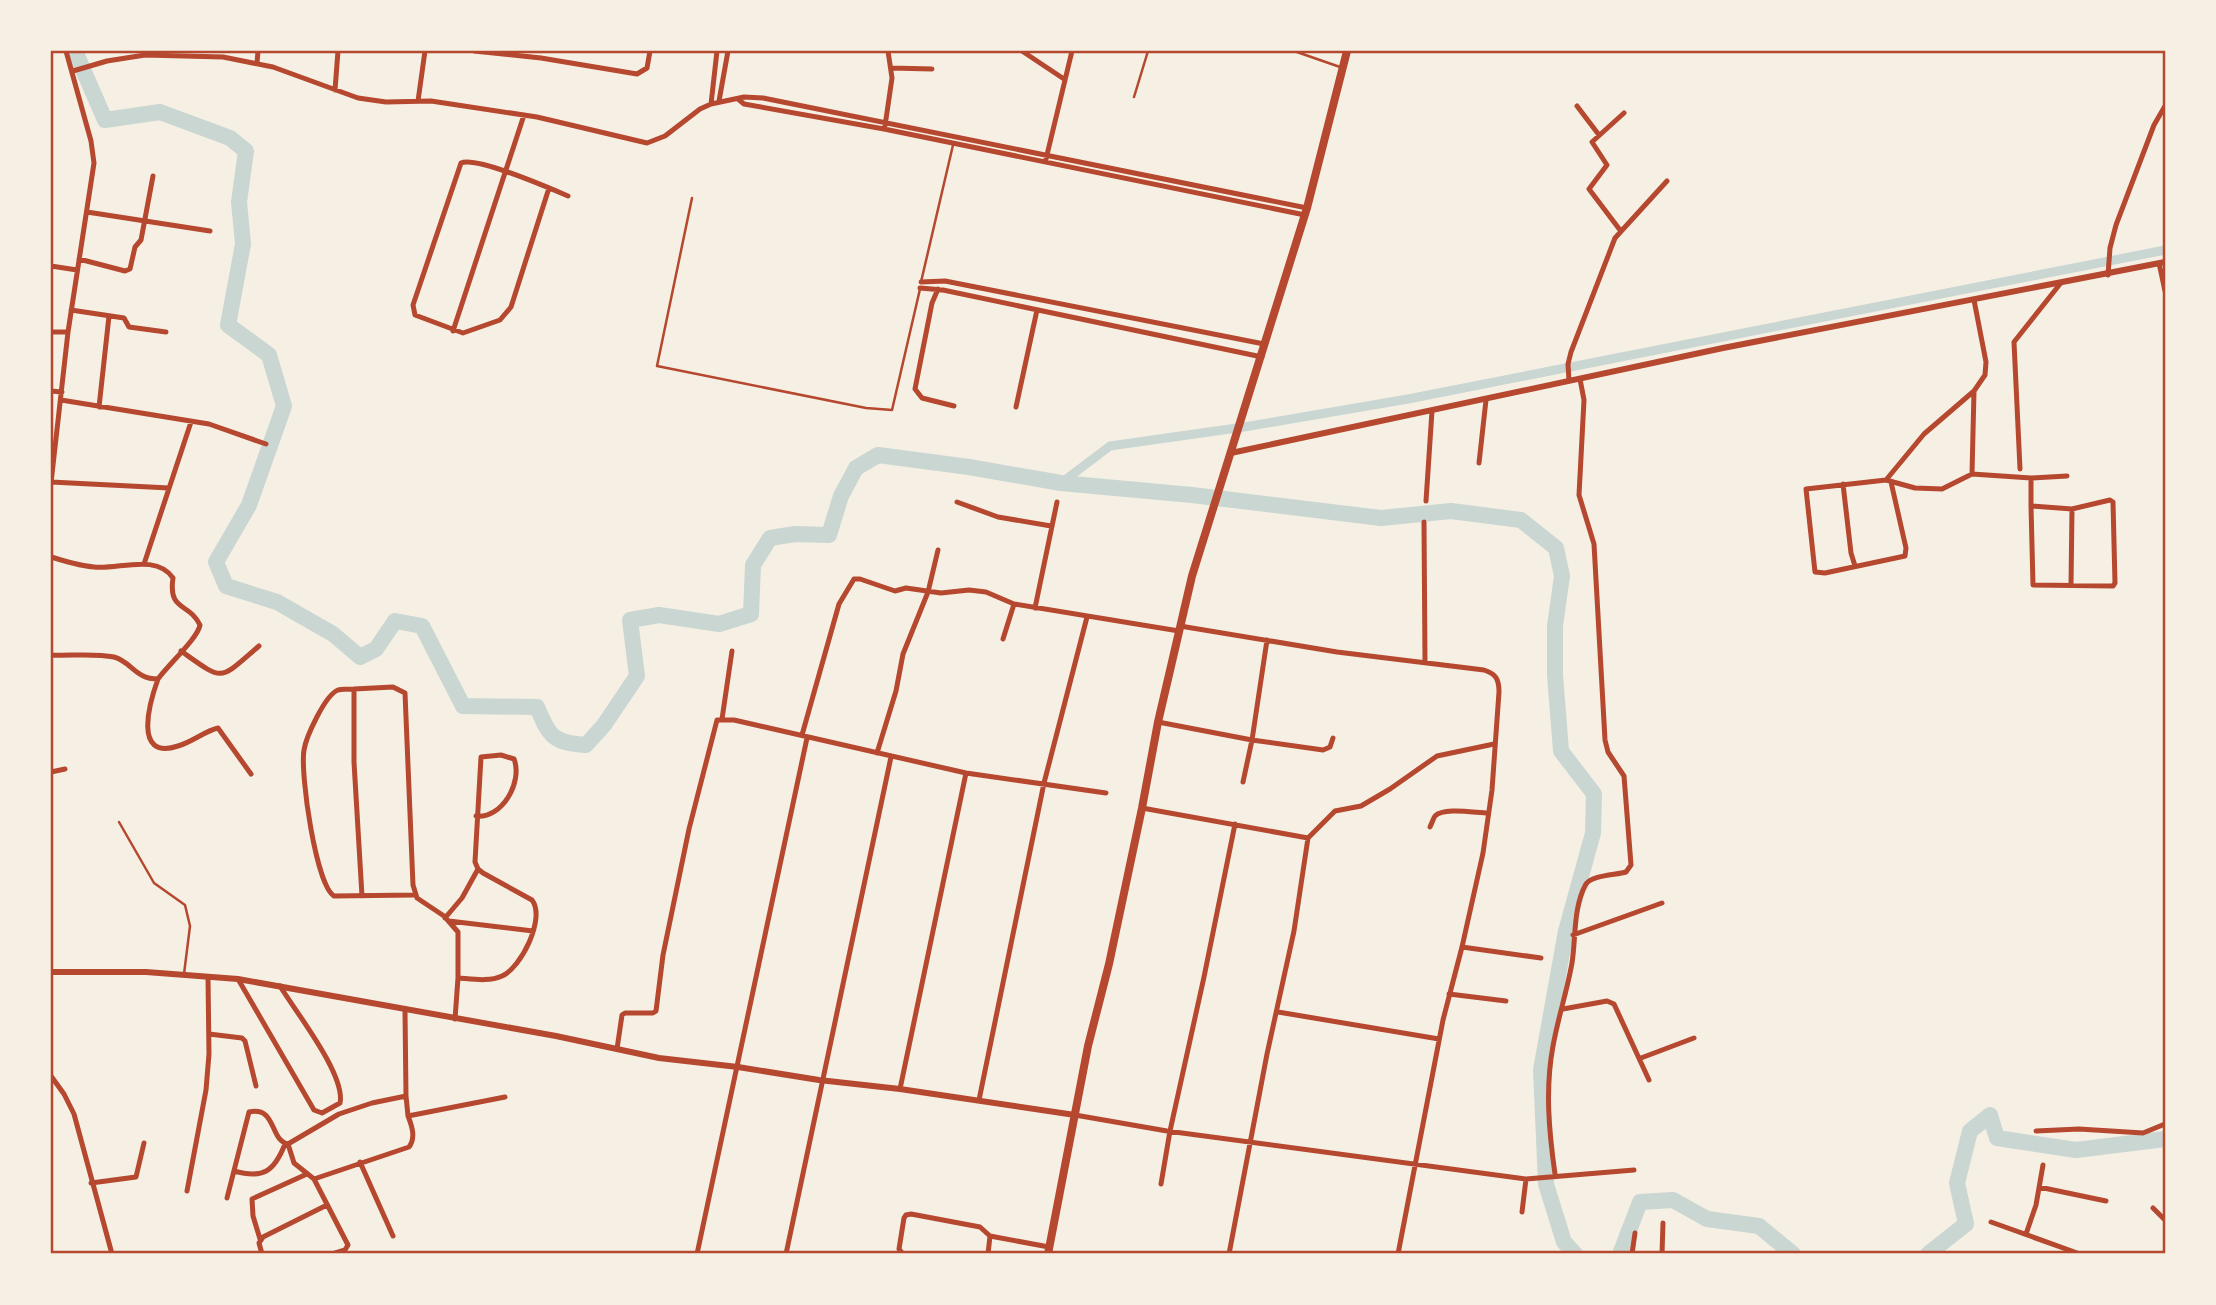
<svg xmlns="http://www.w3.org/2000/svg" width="2216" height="1305" font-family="'PT Sans Narrow',sans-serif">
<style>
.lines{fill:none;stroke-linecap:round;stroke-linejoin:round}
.canal{stroke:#c9d6d2;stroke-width:9}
.river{stroke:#c9d6d2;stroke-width:16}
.service{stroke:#b5482f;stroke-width:2.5}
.minor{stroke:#b5482f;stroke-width:5}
.tertiary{stroke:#b5482f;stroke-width:6}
.primary{stroke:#b5482f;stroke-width:8}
.neatline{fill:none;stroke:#b5482f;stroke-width:2.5}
</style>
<rect width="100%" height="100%" fill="#f6efe4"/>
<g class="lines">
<path class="canal" d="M 1061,483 L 1110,446 L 1244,427 L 1408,399 L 2165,250"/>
<path class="river" d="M 75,51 L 105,120 L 160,112 L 230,138 L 246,151 L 239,202 L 243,244 L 228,325 L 269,355 L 284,406 L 249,505 L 216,562 L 226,586 L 277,602 L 333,634 L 360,657 L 376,649 L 395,621 L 422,626 L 463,706 L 537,707 C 549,736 553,743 586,745 L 604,725 L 637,676 L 630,620 L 659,615 L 719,624 L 751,614 L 753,565 L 770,538 L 795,534 L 829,535 L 841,496 L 856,468 L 878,455 L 969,467 L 1061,483 L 1192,495 L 1381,518 L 1451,511 L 1521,520 L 1556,548 L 1562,576 L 1555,626 L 1555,675 L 1561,751 L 1594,794 L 1593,833 L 1566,931 L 1541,1070 L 1546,1184 L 1564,1242 L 1575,1254
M 1620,1254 L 1640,1202 L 1673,1200 L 1707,1219 L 1759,1226 L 1793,1254
M 1928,1254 L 1966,1224 L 1957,1183 L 1970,1131 L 1990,1115 L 1997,1138 L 2076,1150 L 2165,1139"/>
<path class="service" d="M 1294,51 L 1340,67
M 1134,97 L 1148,51
M 692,198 L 657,366 L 866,408 L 892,410 L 920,289
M 921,282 L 953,145
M 119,822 L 154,883 L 185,905 L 190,926 L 184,974"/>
<path class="minor" d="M 474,51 L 541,58 L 637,74 L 647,68 L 650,51
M 1022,51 L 1064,79
M 257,63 L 258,51
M 891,68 L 932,69
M 73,71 L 107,61 L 145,55 L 223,57 L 273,67 L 358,98 L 386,102 L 431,101 L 537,117 L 647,143 L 665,136 L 700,109 L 711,104 L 744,97 L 763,98 L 1307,208
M 335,90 L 338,51
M 738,99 L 744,104 L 884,129 L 1305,215
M 418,101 L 425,51
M 719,101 L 728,51
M 711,104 L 717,51
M 1577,106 L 1599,135
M 885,126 L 892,78 L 888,51
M 1046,159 L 1072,51
M 549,188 L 511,307 L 500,320 L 463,333 L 415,315 L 413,305 L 461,163 C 476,156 549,188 568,196
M 87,212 L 210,231
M 1620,230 L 1589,189 L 1607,165 L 1592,142 L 1624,113
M 79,259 L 125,271 L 130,269 L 135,247 L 141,240 L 153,176
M 2159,263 L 2165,291
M 51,266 L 77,270
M 2108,275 L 2110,248 L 2116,225 L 2154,125 L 2165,106
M 921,282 L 945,281 L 1264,344
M 920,288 L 943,290 L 1262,357
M 938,289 L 932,303 L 915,389 L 922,398 L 954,406
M 71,310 L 124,318 L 129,327 L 166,332
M 453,331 L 524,115
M 51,332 L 68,332
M 1569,381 L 1568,364 L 1571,352 L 1615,238 L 1667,181
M 51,391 L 62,392
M 61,400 L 209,424 L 266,444
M 99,407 L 109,316
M 1016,407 L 1037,310
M 1479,463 L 1486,400
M 2020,469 L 2014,342 L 2060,284
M 1972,474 L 1974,391
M 2031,478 L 2031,506 L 2072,509 L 2110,500 L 2113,502 L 2115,583 L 2113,586 L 2033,585 L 2031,506
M 1886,480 L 1924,434 L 1974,391 L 1985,375 L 1986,362 L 1974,300
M 51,482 L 169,488
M 1891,482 L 1906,548 L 1905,556 L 1825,573 L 1815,572 L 1806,489 L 1886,480 L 1915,488 L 1942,489 L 1972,474 L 2031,478 L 2067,476
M 51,483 L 68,332 L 94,163 L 91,141 L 66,51
M 1843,484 L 1851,553 L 1855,566
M 1426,501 L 1432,411
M 957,502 L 998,517 L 1051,526
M 1424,522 L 1425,662
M 51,557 C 65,561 80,566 94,567 C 118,570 156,553 173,578 C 168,612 189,602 200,625 C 198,638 168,665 158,679 C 135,679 132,662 114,657 C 95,653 70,656 51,655
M 144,564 L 191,422
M 2071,585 L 2072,509
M 1035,608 L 1057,502
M 1180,626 L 1337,652 L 1484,670 C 1496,674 1499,679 1499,692 L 1492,790 L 1483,853 L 1462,947 L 1443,1020 L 1398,1254
M 1003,639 L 1014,604
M 181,651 C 225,682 218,681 259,646
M 158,679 C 150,701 132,761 178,746 C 192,742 205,731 218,728 L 251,774
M 354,689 L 393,687 L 405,693 L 413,885 L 417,898 L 444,916 L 458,932 L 458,978 L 455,1019
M 722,719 L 732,651
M 1158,722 L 1252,740 L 1323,750 L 1330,747 L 1333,738
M 802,735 L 839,604 L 854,579 L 860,579 L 895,591 L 906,588 L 941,593 L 969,590 L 986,592 L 1014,604 L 1179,631
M 877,753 L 896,691 L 903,654 L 928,592 L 938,550
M 51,772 L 65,769
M 1243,782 L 1252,740 L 1267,640
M 1142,808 L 1308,838 L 1294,931 L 1267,1054 L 1229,1254
M 1430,827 C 1431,825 1434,817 1435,816 C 1444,807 1476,813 1488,813
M 1308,838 L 1335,811 L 1361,806 L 1390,789 L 1437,756 L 1494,744
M 362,896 L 354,762 L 354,689 C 349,689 343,689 338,690 C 325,695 306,737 304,750 C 300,774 316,885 334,896 L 414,895
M 445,918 L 462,898 L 478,869
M 449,921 L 533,931
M 1573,935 L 1662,903
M 1462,947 L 1541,958
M 458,978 C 472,979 490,982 502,976 C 521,968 546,918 532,900 L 483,873 L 478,869 L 475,862 L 481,757 L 501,755 L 514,759 C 523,782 502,819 476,816
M 238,979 L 314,1110 L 322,1113 L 340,1103 C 346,1075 295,1011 280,986
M 1449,994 L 1506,1001
M 1563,1009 L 1607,1001 L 1614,1004 L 1649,1080
M 1278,1012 L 1439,1039
M 209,1034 L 242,1038 L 245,1041 L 256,1086
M 617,1049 L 622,1015 L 625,1013 L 653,1013 L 656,1011 L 663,955 L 689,829 L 717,720 L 734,720 L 966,773 L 1106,793
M 1641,1058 L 1694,1038
M 51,1076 L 64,1094 L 74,1114 L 112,1254
M 900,1089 L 966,773
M 406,1096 L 408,1116 L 505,1097
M 979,1100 L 1044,783 L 1087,617
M 1075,1115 L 1167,1131 L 1526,1179 L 1634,1170
M 2036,1131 L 2079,1129 L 2143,1133 L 2165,1124
M 288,1144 L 294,1163 L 314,1179 L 348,1245 L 345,1250 L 332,1254
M 360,1162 L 393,1236
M 234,1171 C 263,1179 274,1172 285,1144
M 1555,1174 C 1549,1132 1545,1089 1553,1046 C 1558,1018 1567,991 1572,963 C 1576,938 1573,907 1586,884 C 1592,875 1616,875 1626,872 L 1631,865 L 1624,776 L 1608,752 L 1605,740 L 1594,544 L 1579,495 L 1584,400 L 1580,379
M 314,1179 L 409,1147 C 416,1138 412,1126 408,1116
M 91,1183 L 136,1177 L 144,1143
M 1161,1184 L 1170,1131 L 1204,977 L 1235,824
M 2039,1187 L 2106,1201
M 187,1191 L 206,1090 L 209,1054 L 208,977
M 227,1198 L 249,1112 C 277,1106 269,1140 288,1144 L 339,1114 L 372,1103 L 406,1096 L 405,1011
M 2153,1208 L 2165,1220
M 1522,1212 L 1526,1179
M 1991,1222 L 2080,1254
M 2026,1234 L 2036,1205 L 2043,1165
M 260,1239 L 253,1216 L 252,1199 L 307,1174
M 262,1254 L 259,1243 L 263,1237 L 327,1205
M 575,1254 L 576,1254
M 697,1254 L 807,738
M 786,1254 L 891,757
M 903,1254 L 899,1249 L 904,1218 L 906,1215 L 911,1214 L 980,1227 L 990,1236 L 1049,1247
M 988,1254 L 990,1236
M 1632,1254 L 1635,1233
M 1662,1254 L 1663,1223"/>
<path class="tertiary" d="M 1231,453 L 1723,348 L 2165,262
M 51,972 L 146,972 L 238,979 L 556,1036 L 659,1058 L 738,1067 L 819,1080 L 900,1089 L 1075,1115"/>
<path class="primary" d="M 1048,1254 L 1088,1046 L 1109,964 L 1142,808 L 1158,722 L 1192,576 L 1307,208 L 1347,51"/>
</g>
<rect width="2216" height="1305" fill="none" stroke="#f6efe4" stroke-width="105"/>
<rect x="52" y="52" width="2112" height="1200" class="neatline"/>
</svg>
